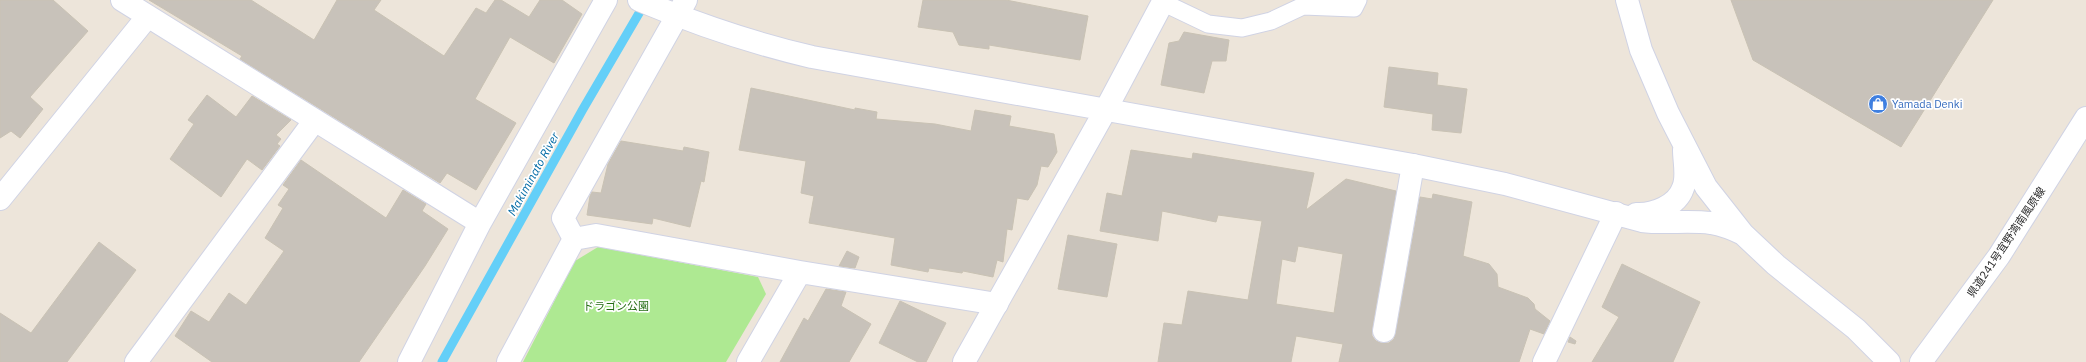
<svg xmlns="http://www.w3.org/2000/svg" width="2086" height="362" font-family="'IBM Plex Sans','Noto Sans JP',sans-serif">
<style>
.green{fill:#aee992}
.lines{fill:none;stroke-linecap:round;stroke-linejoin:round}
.stream{stroke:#64cff8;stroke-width:9}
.building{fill:#c8c2ba;stroke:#c9c2b4;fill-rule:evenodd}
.lane-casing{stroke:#d0d3e4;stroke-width:19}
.street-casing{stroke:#d0d3e4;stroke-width:24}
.secondary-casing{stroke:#d0d3e4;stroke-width:24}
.lane{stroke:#fff;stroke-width:17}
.street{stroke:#fff;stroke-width:22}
.secondary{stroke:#fff;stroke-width:22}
.labels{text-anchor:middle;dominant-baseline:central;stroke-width:3.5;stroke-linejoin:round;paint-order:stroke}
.shop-label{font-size:11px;fill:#366cbe;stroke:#fff;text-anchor:start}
.street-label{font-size:11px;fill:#2a2a2a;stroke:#fff}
.park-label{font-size:11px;fill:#256d14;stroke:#fff}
.water-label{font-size:12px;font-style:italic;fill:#026ba5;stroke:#fff}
</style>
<rect width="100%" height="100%" fill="#ede5da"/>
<path class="green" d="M 598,247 L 758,277 L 766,294 L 726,362 L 523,362 L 575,261 Z"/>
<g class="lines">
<path class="stream" d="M 442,362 L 583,109 L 645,3"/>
</g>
<path class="building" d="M 0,0 L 53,0 L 88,31 L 30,97 L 43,109 L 20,138 L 11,131 L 0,138 Z
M 149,0 L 251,0 L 314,40 L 337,0 L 381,0 L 374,10 L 444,56 L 476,8 L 486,13 L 495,0 L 501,0 L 529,17 L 540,0 L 562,0 L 582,14 L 554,63 L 510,37 L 475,99 L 516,123 L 476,190 L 447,173 L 440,183 L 240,59 L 242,56 Z
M 923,0 L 1006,0 L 1088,16 L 1080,60 L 989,45 L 989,49 L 959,45 L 953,32 L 918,27 Z
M 1731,0 L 1993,0 L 1901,147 L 1753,60 Z
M 1184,32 L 1229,40 L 1226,61 L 1212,61 L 1204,93 L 1161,85 L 1169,43 L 1179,41 Z
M 1389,67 L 1438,73 L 1437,85 L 1467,89 L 1461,133 L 1432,130 L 1433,114 L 1384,107 Z
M 751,88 L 855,110 L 855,108 L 877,112 L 876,119 L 935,124 L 971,131 L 975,110 L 1011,116 L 1009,126 L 1054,134 L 1057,152 L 1048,167 L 1041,166 L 1037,185 L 1028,200 L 1017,198 L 1012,230 L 1007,229 L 1003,262 L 997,260 L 993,277 L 963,271 L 962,273 L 929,268 L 928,272 L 891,265 L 895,238 L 809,223 L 814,196 L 801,193 L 806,161 L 739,150 Z
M 207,95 L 236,117 L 252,96 L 291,120 L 276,135 L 281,139 L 277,144 L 280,146 L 262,170 L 247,159 L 221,197 L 170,159 L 194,124 L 188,120 Z
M 621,141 L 683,151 L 684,147 L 709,152 L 704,182 L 701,181 L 690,227 L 653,218 L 652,224 L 587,215 L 590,196 L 592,192 L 601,193 L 608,164 Z
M 1131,150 L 1192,159 L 1193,153 L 1314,173 L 1306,210 L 1346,179 L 1396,191 L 1372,329 L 1372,336 L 1376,341 L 1381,343 L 1389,343 L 1394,339 L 1396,333 L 1420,197 L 1432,199 L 1433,194 L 1472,202 L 1463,256 L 1489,264 L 1497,274 L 1498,287 L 1528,298 L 1534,304 L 1535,309 L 1550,321 L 1544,334 L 1530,329 L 1519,362 L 1339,362 L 1343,344 L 1296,336 L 1291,362 L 1158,362 L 1164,323 L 1182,325 L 1188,291 L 1248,300 L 1262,221 L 1218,215 L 1216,222 L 1162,211 L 1158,241 L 1100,231 L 1107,193 L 1122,196 ZM 1298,246 L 1343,254 L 1334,313 L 1276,304 L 1282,259 L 1295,262 Z
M 301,160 L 386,218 L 403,190 L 426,204 L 422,211 L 448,229 L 425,266 L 359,362 L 212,362 L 175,336 L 191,311 L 209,322 L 229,293 L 246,305 L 284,251 L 265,238 L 283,208 L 278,205 L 289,189 L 283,185 Z
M 1068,235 L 1117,244 L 1107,297 L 1058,289 Z
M 99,242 L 136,270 L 67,362 L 0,362 L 0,313 L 31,333 Z
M 847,251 L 859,257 L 855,268 L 839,266 Z
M 1622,264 L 1700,302 L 1673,362 L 1592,362 L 1619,317 L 1602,307 Z
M 826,289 L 846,292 L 841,306 L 871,324 L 849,362 L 780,362 L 804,318 L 808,321 Z
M 900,301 L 946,323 L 926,362 L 918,362 L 879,343 Z
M 1570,337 L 1576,341 L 1575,344 L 1568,342 Z"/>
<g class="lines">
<defs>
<path id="lane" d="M 1162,2 L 1208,24 L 1242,28 L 1271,21 L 1303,6 L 1354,8 L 1358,0"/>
<path id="street" d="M 122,0 L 480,223
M 1105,111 L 1164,0
M 0,199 L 148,16
M 574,239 L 596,235 L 800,272 L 997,304
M 574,239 L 563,218 L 686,0
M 1384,331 L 1413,165
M 136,362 L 315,120
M 409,362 L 480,223 L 606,0
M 508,362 L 574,239
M 748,362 L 800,272
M 1544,362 L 1616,213"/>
<path id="secondary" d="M 639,0 C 696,24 752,43 812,57 L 1413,165 L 1505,184 L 1642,221 C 1665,224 1688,220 1711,223 C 1722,225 1733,229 1743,234
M 1627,0 L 1641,50 L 1668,113 L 1706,187 L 1743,234 L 1776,265 L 1856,329 L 1889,362
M 1636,214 C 1653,215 1677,206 1683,188 C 1688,177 1684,162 1684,150
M 964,362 L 1105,111
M 1921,362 L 1999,256 L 2086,118"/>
</defs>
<use href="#lane" class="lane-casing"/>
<use href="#street" class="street-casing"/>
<use href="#secondary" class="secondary-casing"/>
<use href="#lane" class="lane"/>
<use href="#street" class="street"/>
<use href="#secondary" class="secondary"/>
</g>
<defs>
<symbol id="shop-disc" viewBox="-11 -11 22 22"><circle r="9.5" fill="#3f7fe0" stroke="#fff"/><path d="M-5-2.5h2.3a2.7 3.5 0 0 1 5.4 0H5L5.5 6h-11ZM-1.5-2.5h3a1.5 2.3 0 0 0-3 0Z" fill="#fff"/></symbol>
</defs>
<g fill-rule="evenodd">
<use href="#shop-disc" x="1867" y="93" width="22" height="22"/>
</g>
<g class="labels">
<g class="shop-label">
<text x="1892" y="104">Yamada Denki</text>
</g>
<g class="street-label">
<text transform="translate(2006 242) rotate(-56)">県道241号宜野湾南風原線</text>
</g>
<g class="park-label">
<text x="616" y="306">ドラゴン公園</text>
</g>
<g class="water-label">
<text transform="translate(533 174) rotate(-61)">Makiminato River</text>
</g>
</g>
</svg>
